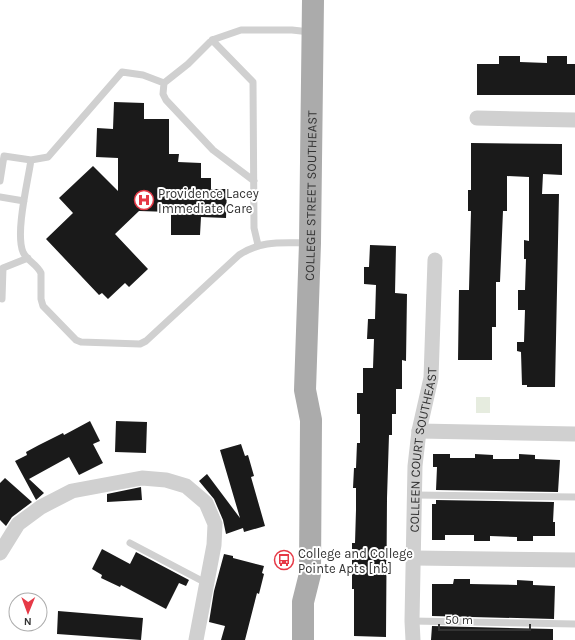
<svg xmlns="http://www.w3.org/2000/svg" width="575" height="640" font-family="Karla,sans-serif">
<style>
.green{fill:#e6ecdf}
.building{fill:#1a1a1a}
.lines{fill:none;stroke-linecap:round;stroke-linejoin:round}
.service{stroke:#d0d0d0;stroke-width:7}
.minor{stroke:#d0d0d0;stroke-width:15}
.primary{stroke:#ababab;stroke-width:22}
.labels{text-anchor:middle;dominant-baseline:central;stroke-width:4;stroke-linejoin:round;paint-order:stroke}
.poi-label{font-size:13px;fill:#333;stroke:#fff;text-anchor:start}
.street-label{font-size:13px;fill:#333;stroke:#fff}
</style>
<rect width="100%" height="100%" fill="#fff"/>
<path class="green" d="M 476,397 L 490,397 L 490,413 L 476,413 Z"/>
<path class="building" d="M 499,56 L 520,56 L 520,62 L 547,63 L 547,56 L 567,56 L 567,64 L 575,64 L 575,95 L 477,95 L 477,64 L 499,64 Z
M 114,102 L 144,103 L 144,119 L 169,119 L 169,154 L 179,154 L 178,162 L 201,163 L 201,178 L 211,178 L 211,189 L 227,189 L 226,218 L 201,217 L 200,235 L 171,235 L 171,212 L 139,211 L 115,234 L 148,269 L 129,287 L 125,283 L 108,299 L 102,293 L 99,295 L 46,239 L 73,213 L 59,198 L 93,166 L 118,191 L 118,158 L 96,157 L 97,128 L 113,129 Z
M 471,143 L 562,144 L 562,175 L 543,174 L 542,194 L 559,194 L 555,387 L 527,387 L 527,385 L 522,385 L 521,352 L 517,351 L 517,342 L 524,342 L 525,310 L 518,310 L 518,290 L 525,290 L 526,259 L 524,259 L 524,240 L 529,241 L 529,177 L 507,176 L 507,211 L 503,211 L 500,282 L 496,282 L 496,327 L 492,327 L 492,360 L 458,360 L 459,290 L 469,290 L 471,211 L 468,211 L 468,190 L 471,190 Z
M 370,245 L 396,246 L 395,293 L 407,294 L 406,361 L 402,360 L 402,389 L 396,389 L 396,414 L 392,414 L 392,435 L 389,435 L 387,498 L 386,637 L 354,636 L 354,589 L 352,589 L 352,543 L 355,543 L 356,510 L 356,488 L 353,488 L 354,468 L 356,468 L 357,443 L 360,443 L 360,414 L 357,414 L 357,393 L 363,393 L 363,368 L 373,368 L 374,339 L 367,339 L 368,319 L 375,319 L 376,285 L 364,284 L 364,267 L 369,267 Z
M 90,421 L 100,441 L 93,444 L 103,463 L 79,475 L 69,457 L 29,479 L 44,493 L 36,500 L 15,461 L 27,455 L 26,452 L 39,445 L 63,433 L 64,435 Z
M 116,421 L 147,422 L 146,453 L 115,452 Z
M 241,444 L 245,456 L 248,455 L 254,476 L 251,477 L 265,526 L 244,532 L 243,528 L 226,534 L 223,520 L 214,499 L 199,481 L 207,474 L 240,518 L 220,450 Z
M 433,454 L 450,454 L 450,458 L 475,458 L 475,454 L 493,455 L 493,459 L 519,459 L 519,454 L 535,455 L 535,459 L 560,460 L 558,492 L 436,490 L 437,467 L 433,467 Z
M 5,478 L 32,502 L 12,517 L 6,526 L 0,520 L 0,483 Z
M 141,487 L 142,500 L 107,502 L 107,494 Z
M 436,500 L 554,502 L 553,522 L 555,522 L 555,536 L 533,536 L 533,541 L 517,541 L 517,537 L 490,536 L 490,541 L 474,541 L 474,535 L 445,535 L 445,540 L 432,540 L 432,504 L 436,504 Z
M 102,549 L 130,564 L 136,552 L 189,580 L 186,586 L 179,583 L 166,609 L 121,585 L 120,587 L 101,578 L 102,575 L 92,569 Z
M 224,554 L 233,556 L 233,558 L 264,566 L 262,573 L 264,574 L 259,594 L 257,593 L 245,640 L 221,640 L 225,626 L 209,622 L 214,591 Z
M 454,579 L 470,579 L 470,584 L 517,585 L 517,580 L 533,581 L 533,585 L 555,586 L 554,619 L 432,616 L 432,584 L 453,584 Z
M 58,611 L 143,618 L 141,640 L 57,634 Z
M 432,626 L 553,629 L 553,640 L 431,640 Z"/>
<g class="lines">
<path class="service" d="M 212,40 L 241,30 L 292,30 L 310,32
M 31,160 L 48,157 L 122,72 L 143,75 L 164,83
M 0,181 L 4,156 L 31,160 C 28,181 15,233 23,252 C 26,260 37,264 41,273 L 41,299 L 43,306 L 76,340 L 81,342 L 140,344 L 146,341 L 239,255 C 262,240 281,243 308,243
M 254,181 L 213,150 L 166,100 L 163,94 L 164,83 L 188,64 L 212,40 L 253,82 L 254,228 L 258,245
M 0,197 L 24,201
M 2,299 L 3,268 L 28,258
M 415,495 L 575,497
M 130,543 L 206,583
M 412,621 L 575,624"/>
<g class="minor">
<path d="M 477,118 L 575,120"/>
<path d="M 419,431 L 575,434"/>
<path d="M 0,553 L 18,524 L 41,507 L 72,491 L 142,478 L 166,480 L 186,486 L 206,503 L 215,524 L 214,545 L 196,640"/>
<path d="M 414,558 L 575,560"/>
<path id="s1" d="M 413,640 L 412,621 L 415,466 L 419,431 L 431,378 L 435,260"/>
</g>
<path class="primary" id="s2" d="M 303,640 L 303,602 L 310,574 L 311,420 L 305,390 L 310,243 L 313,0"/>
</g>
<defs>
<symbol id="hospital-ring" viewBox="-11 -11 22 22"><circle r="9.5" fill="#fff" stroke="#e63946" stroke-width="1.5"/><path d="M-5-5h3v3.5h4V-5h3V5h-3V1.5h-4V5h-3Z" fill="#e63946"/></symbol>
<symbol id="bus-ring" viewBox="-11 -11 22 22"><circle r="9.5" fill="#fff" stroke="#e63946" stroke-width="1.5"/><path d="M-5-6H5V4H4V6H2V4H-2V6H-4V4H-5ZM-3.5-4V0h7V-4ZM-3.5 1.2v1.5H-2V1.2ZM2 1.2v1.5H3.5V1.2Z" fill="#e63946"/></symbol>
</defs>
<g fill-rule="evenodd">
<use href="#hospital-ring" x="133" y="189" width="22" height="22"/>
<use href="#bus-ring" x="273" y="549" width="22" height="22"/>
</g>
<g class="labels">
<g class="poi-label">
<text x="158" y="193">Providence Lacey<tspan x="158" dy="15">Immediate Care</tspan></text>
<text x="298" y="553">College and College<tspan x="298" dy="15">Pointe Apts [nb]</tspan></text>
</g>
<g class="street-label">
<text stroke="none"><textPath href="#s2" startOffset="446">COLLEGE STREET SOUTHEAST</textPath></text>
<text stroke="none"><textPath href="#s1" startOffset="191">COLLEEN COURT SOUTHEAST</textPath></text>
</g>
</g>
<g transform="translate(28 612) rotate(181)"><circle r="19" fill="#ffffff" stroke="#adadad"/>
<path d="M0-3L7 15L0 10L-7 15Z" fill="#e63946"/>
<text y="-6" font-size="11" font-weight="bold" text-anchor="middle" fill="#333333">N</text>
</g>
<path d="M439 624v6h91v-6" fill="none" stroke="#333333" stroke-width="2"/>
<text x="445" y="624" font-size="12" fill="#333333" stroke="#ffffff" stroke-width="3" paint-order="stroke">50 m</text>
</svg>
